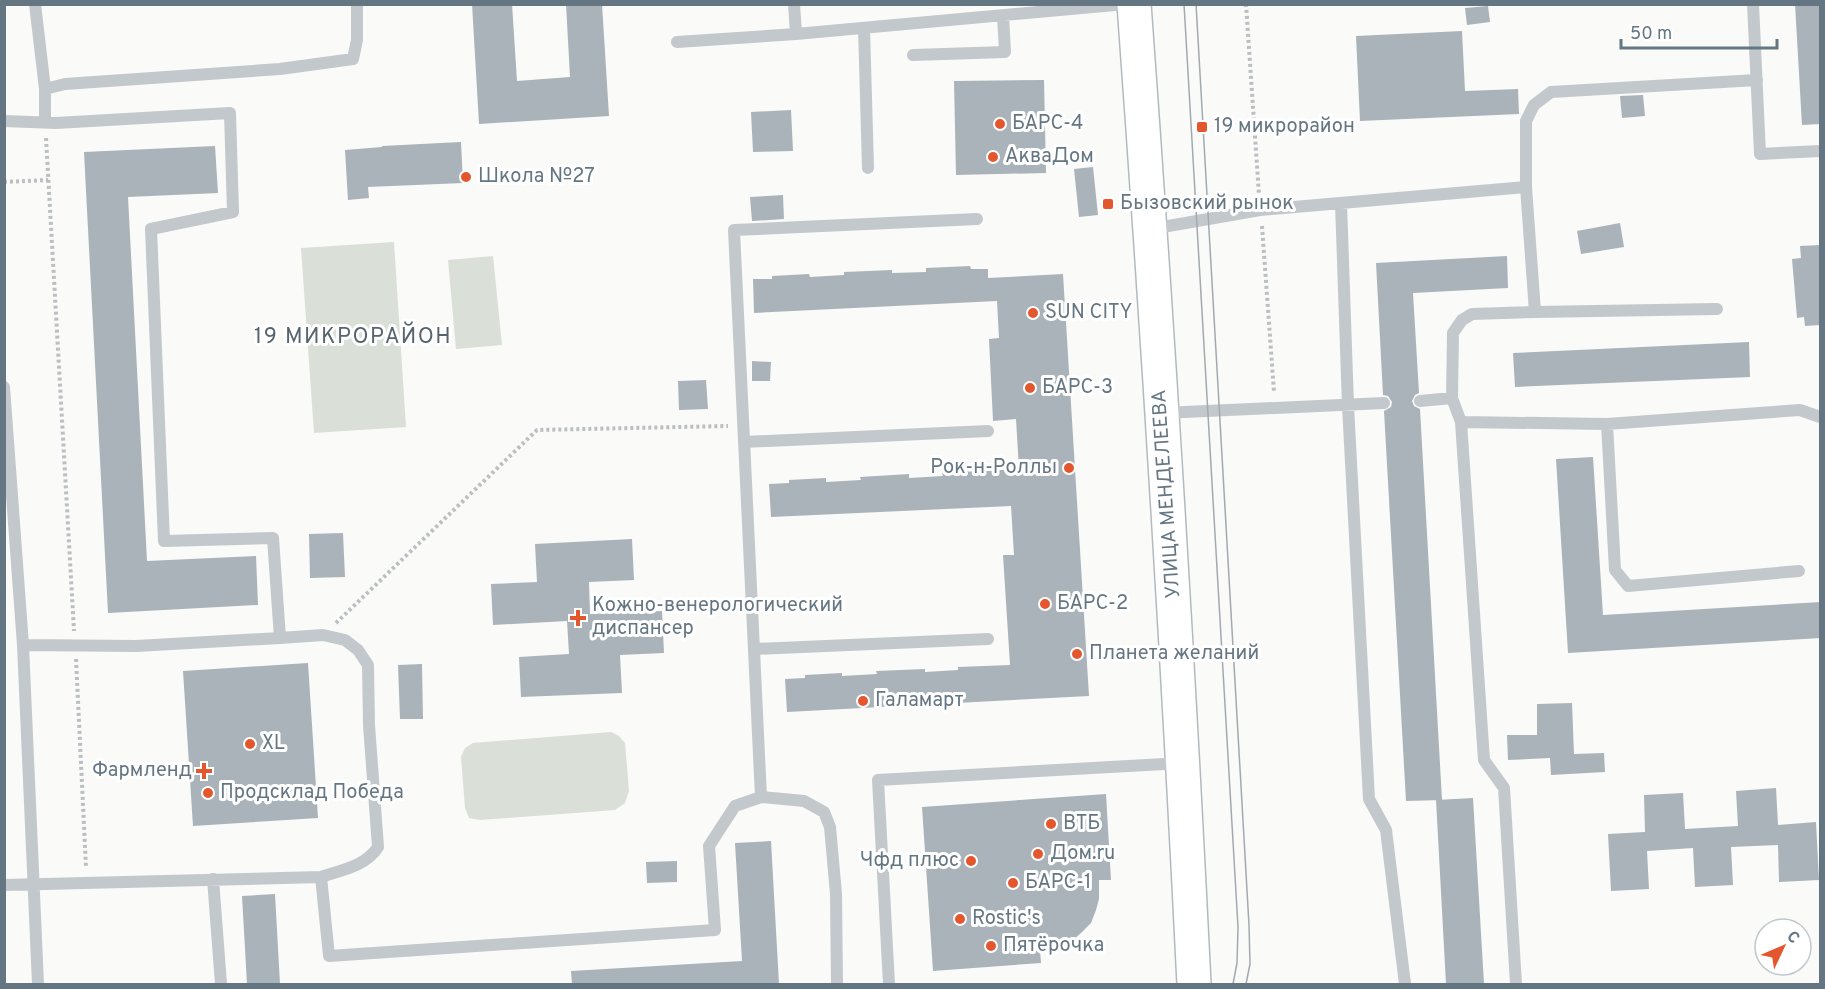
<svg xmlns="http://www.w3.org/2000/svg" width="1825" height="989" font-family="Overpass,sans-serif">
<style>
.green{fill:#dadfd7}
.building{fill:#aab3b9}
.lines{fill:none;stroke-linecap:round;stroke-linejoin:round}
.secondary-casing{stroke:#b3babf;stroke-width:36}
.path{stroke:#bbbfc2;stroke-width:4;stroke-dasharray:3 3;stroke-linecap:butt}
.service{stroke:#c3c8cc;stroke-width:12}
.secondary{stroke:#fff;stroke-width:33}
.tram{stroke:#a2aab0;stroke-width:1.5}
.poi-dot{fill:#e4572e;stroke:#fff;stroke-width:2}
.labels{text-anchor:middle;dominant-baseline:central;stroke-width:6;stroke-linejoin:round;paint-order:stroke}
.poi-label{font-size:20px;fill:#657683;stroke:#fff;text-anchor:start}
.street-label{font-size:20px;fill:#657683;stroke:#fff}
.quarter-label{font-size:22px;letter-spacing:1.5px;fill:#57646e;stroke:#fff}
</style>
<rect width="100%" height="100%" fill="#fafaf8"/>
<path class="green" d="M 394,242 L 406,427 L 314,433 L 301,248 Z
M 493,256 L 502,345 L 456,349 L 448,260 Z
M 611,732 L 619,736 L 625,743 L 629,791 L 625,803 L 615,810 L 480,820 L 469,818 L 465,808 L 461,757 L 465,748 L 473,743 Z"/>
<path class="building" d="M 472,4 L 512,4 L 517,81 L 570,77 L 566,4 L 602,4 L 609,116 L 479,124 Z
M 1795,4 L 1821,4 L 1821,124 L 1802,125 Z
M 1488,6 L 1490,22 L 1467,25 L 1465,8 Z
M 1462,31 L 1465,91 L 1518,89 L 1519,114 L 1360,121 L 1356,36 Z
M 1044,80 L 1046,173 L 956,175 L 954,81 Z
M 1643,95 L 1645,116 L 1622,118 L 1620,96 Z
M 791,110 L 793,151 L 753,152 L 751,112 Z
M 461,142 L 463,183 L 368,187 L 369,198 L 348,200 L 345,150 L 382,147 L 382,146 Z
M 215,146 L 218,193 L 128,197 L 147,561 L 256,556 L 258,605 L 108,613 L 84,152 Z
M 1093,167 L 1098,215 L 1079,217 L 1074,169 Z
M 783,195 L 784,219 L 752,221 L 750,197 Z
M 1620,223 L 1624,247 L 1581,254 L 1577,231 Z
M 1821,245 L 1821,325 L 1805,326 L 1804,317 L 1797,318 L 1792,259 L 1801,258 L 1800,246 Z
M 1507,256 L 1508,288 L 1413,293 L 1419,393 L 1415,395 L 1412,401 L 1414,406 L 1420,409 L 1442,800 L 1406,801 L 1384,411 L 1391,407 L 1392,402 L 1388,396 L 1383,395 L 1376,263 Z
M 970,266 L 971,269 L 988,269 L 988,278 L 1063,274 L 1089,696 L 787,712 L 785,679 L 805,678 L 805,675 L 842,673 L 842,676 L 877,674 L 876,671 L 925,669 L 925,672 L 958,670 L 958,667 L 1010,665 L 1003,555 L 1014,555 L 1011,506 L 771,517 L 769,484 L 789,483 L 789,480 L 826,478 L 826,482 L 861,480 L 860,477 L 909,474 L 909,478 L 943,476 L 942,473 L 1019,469 L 1016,419 L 993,421 L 989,339 L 999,338 L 997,301 L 754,313 L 753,279 L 772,279 L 772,276 L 809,274 L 810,277 L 844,275 L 844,272 L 892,270 L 892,273 L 926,272 L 926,268 Z
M 1749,342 L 1750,377 L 1515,387 L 1513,353 Z
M 752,361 L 771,362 L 770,381 L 752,381 Z
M 706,380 L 708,409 L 679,410 L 678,381 Z
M 1593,457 L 1603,615 L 1821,602 L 1821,638 L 1568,653 L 1556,459 Z
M 343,533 L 345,577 L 310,578 L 309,534 Z
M 632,539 L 634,580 L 589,582 L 590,614 L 662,611 L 664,653 L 620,655 L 622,693 L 521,697 L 519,657 L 569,654 L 567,621 L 493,625 L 491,584 L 537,582 L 535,544 Z
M 308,663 L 318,818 L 193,826 L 183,671 Z
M 422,664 L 423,719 L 400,719 L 398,665 Z
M 1572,703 L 1574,754 L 1604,753 L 1605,772 L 1551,775 L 1550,758 L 1508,760 L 1507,735 L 1537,735 L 1537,704 Z
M 1776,788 L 1778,825 L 1816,822 L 1819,880 L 1779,882 L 1778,845 L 1731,847 L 1733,885 L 1695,887 L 1693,848 L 1647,851 L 1649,889 L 1611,891 L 1608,834 L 1645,832 L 1644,795 L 1683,793 L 1685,829 L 1738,826 L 1736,791 Z
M 1106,794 L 1111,880 L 1099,880 L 1099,899 L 1096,910 L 1091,923 L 1082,932 L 1072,941 L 1040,950 L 1041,963 L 933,971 L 922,807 Z
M 1473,798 L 1484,984 L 1446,984 L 1436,800 Z
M 771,841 L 779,984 L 572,984 L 571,971 L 742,961 L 735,843 Z
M 677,861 L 677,882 L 647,883 L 646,862 Z
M 275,894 L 280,984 L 247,984 L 242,896 Z"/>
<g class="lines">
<defs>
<path id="secondary" d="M 1134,4 C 1158,331 1178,658 1194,984"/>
</defs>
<use href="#secondary" class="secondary-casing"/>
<path class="path" d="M 1246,4 L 1259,195
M 46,138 L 74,631
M 4,182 L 48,180
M 1262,226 L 1274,392
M 336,623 L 537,430 L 728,426
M 76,659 L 86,867"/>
<path class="service" d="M 35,4 L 45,89 L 45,122
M 794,4 L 796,34
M 1753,4 L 1760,154 L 1820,151
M 864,28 L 868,168
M 677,42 L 796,34 L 1126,4
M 913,55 L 1005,52 L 1003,16
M 45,89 L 65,84 L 280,69 L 353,59 L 357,40 L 357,4
M 4,121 L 56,123 L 230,113 L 233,212 L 151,229 L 164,541 L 273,538 L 280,638 L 136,646 L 23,645
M 1526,187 L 1526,121 L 1534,105 L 1551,92 L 1757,80
M 1341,203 L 1348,406 L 1369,799 L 1386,830 L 1405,984
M 1151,229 L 1260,210 L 1526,187 L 1535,312 L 1472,314 L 1462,320 L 1453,333 L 1452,398 L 1461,422 L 1484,760 L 1504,788 L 1516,984
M 1535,312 L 1717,309
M 4,387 L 23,645 L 38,984
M 1420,401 L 1452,398
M 1163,413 L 1384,403
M 1461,422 L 1607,424 L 1615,570 L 1628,586 L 1799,571
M 1607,424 L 1800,410 L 1820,417
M 744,442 L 988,431
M 280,638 L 323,635 L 345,640 L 358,650 L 368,665 L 369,725 L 378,847 C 366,866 342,870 321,877
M 754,649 L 988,639
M 761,797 L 734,230 L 977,219
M 213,879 L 221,984
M 4,885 L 321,877 L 329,956 L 715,930 L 709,846 L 735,806 L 761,797 L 804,801 L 824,812 L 830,827 L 836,894 L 837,984
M 889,984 L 878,780 L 1182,763"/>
<use href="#secondary" class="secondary"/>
<path class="tram" d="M 1184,4 L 1238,927 L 1237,963 L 1233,984
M 1196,4 L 1249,925 L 1250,964 L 1246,984"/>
</g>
<g class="poi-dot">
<circle cx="1000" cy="124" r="6"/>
<rect x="1196" y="121" width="12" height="12" rx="3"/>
<circle cx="993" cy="157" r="6"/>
<circle cx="466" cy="177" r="6"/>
<rect x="1102" y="198" width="12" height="12" rx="3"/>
<circle cx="1033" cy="313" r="6"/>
<circle cx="1030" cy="388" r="6"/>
<circle cx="1069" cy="468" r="6"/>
<circle cx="1045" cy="604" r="6"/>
<path d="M575 609h6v6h6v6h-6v6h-6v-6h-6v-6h6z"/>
<circle cx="1077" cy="654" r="6"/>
<circle cx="863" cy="701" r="6"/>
<circle cx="250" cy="744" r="6"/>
<path d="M201 762h6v6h6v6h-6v6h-6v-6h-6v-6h6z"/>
<circle cx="208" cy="793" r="6"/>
<circle cx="1051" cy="824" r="6"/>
<circle cx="1038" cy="854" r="6"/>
<circle cx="971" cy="861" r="6"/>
<circle cx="1013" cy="883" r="6"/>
<circle cx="960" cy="919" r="6"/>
<circle cx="991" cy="946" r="6"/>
</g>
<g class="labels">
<g class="poi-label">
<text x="1012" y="124">БАРС-4</text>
<text x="1214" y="127">19 микрорайон</text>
<text x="1005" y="157">АкваДом</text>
<text x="478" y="177">Школа №27</text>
<text x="1120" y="204">Бызовский рынок</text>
<text x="1045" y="313">SUN CITY</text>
<text x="1042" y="388">БАРС-3</text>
<text x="1057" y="468" text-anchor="end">Рок-н-Роллы</text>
<text x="1057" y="604">БАРС-2</text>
<text x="592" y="606">Кожно-венерологический<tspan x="592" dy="23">диспансер</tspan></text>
<text x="1089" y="654">Планета желаний</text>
<text x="875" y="701">Галамарт</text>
<text x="262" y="744">XL</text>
<text x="192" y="771" text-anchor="end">Фармленд</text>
<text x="220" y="793">Продсклад Победа</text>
<text x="1063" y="824">ВТБ</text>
<text x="1050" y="854">Дом.ru</text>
<text x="959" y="861" text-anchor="end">Чфд плюс</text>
<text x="1025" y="883">БАРС-1</text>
<text x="972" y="919">Rostic's</text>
<text x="1003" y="946">Пятёрочка</text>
</g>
<g class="street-label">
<text transform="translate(1167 494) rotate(-94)">УЛИЦА МЕНДЕЛЕЕВА</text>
</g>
<g class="quarter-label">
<text x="353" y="337">19 МИКРОРАЙОН</text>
</g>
</g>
<rect width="1825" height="989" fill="none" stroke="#657683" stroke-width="12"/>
<g transform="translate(1783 947) rotate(46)"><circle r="28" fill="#ffffff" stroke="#c1c8cd" stroke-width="1.5"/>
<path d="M0-4.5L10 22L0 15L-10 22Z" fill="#e4572e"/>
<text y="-9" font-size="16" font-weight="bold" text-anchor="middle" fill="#657683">С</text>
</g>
<path d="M1621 39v9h156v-9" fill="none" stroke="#657683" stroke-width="3"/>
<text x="1630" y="39" font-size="18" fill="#657683" stroke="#ffffff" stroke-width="4.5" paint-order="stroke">50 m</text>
</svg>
